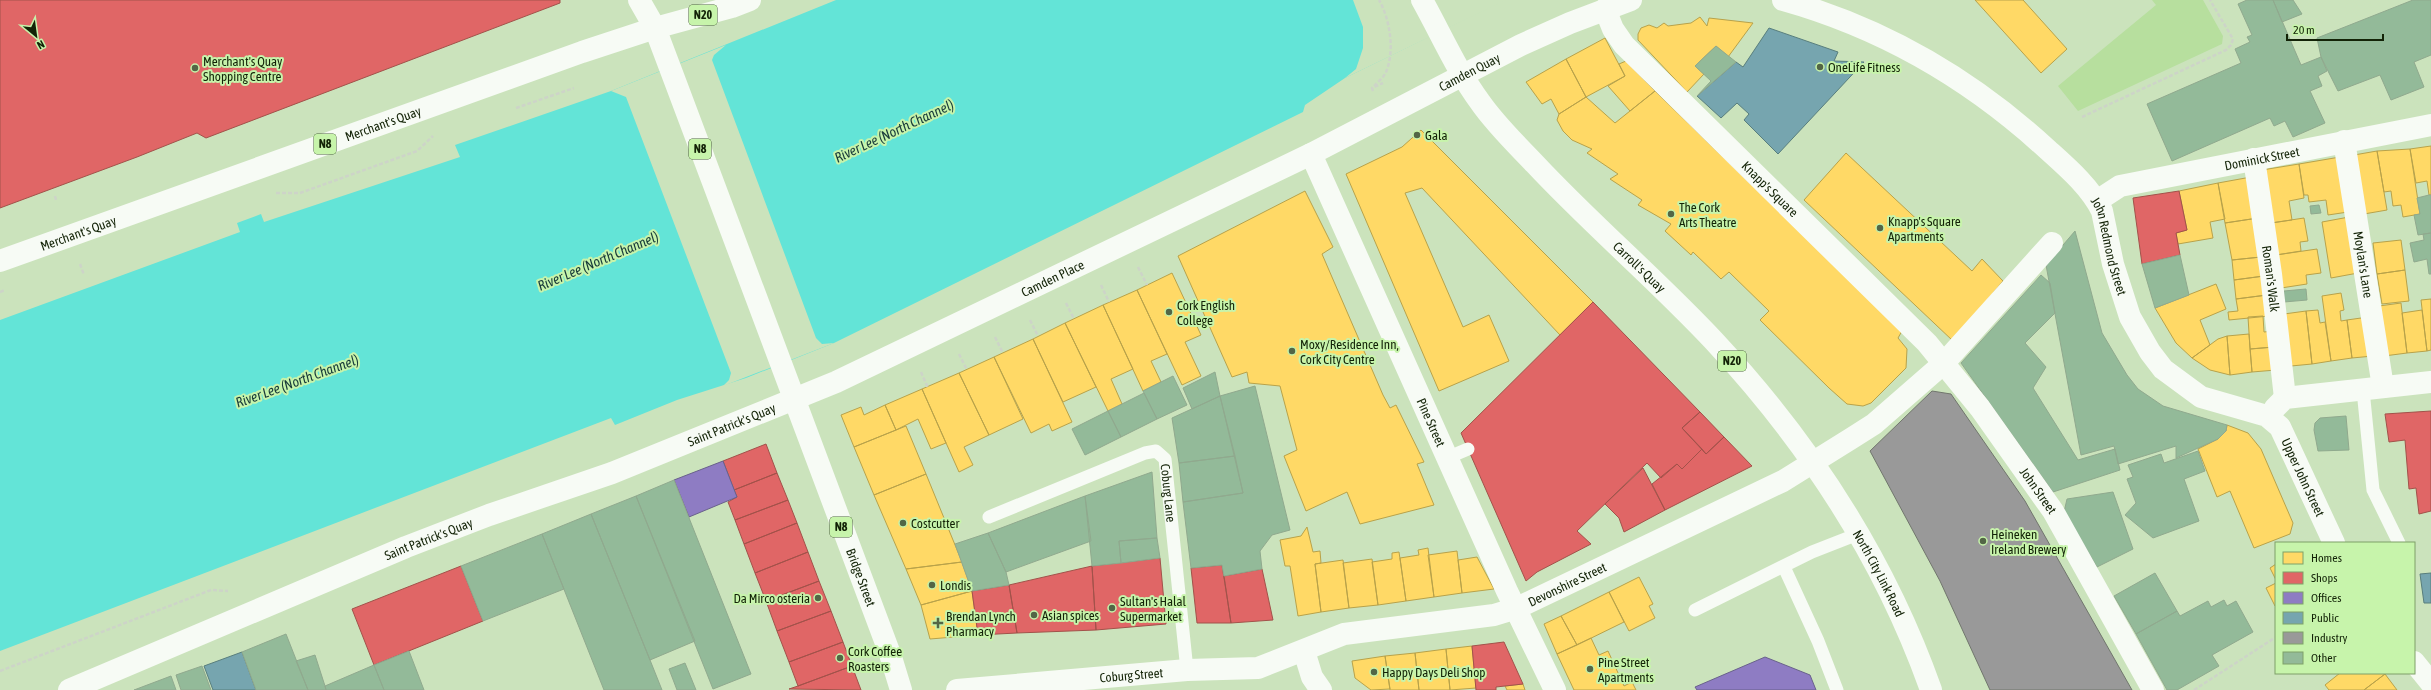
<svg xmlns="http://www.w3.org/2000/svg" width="2431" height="690" font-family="'Asap Condensed',sans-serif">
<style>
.green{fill:#b7df9e}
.water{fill:#63e4d7}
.pier{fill:#cbe3bc}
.homes{fill:#ffd966;stroke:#b8a24a}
.shops{fill:#e06666;stroke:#a2524a}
.offices{fill:#8e7cc3;stroke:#69618b}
.public{fill:#76a5af;stroke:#587e7d}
.industry{fill:#999;stroke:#71766d}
.building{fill:#93ba99;stroke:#90a98e}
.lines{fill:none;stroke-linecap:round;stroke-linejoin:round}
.path{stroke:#cdd4c8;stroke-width:2.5;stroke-dasharray:4 2;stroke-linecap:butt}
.lane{stroke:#f7fbf5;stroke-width:13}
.street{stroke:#f7fbf5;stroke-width:22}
.secondary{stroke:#f7fbf5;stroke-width:22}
.highway{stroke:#f7fbf5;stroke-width:22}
.poi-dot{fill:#536646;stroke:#c7f4ab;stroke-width:1.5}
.labels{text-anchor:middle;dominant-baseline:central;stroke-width:4;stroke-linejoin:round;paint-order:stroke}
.shield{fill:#c7f4ab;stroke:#496238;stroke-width:1}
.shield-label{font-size:12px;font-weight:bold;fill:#132307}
.poi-label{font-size:13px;fill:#132307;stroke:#c7f4ab;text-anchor:start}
.street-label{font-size:13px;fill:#132307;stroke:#c7f4ab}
.water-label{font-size:14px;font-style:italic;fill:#173939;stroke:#c7f4ab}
</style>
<rect width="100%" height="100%" fill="#cbe3bc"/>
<path class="green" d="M 2152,0 L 2203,0 L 2223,36 L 2222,44 L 2078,111 L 2058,86 L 2156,5 Z"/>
<path class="water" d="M 836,0 L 1504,0 L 1345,78 L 1305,105 L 1303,112 L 834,343 L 746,378 L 677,400 L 615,425 L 611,418 L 0,651 L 0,320 L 240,232 L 237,223 L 261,214 L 264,222 L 460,157 L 455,145 L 611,91 Z"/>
<path class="pier" d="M 1353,0 L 1506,0 L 1345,78 L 1356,69 L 1363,48 L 1363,27 Z
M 726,45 L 714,55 L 712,60 L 816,338 L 822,344 L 834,343 L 723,386 L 729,380 L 731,373 L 626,97 L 611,91 Z"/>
<path class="homes" d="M 1975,0 L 2023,0 L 2067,49 L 2041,73 Z
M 1700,17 L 1707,26 L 1709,18 L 1753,23 L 1728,57 L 1716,46 L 1695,66 L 1704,74 L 1687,92 L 1638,40 L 1638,34 L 1641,28 L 1649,25 L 1657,28 L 1664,23 L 1668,26 L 1691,23 Z
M 1605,38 L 1625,76 L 1586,97 L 1566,59 Z
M 1566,59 L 1586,97 L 1559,114 L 1551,99 L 1542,104 L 1526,82 Z
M 1626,61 L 1655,91 L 1630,111 L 1608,86 L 1625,76 L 1619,64 Z
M 1655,91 L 1902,331 L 1898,338 L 1907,349 L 1906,368 L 1871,403 L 1863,406 L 1847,404 L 1829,388 L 1760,320 L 1769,311 L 1729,272 L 1721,279 L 1693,252 L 1691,255 L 1665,231 L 1671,224 L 1638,205 L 1642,200 L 1610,179 L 1618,174 L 1587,153 L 1592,149 L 1572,140 L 1563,131 L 1557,120 L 1559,114 L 1586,97 L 1615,123 Z
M 1421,130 L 1593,302 L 1560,335 L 1422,188 L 1405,193 L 1463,327 L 1489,315 L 1509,361 L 1439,391 L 1346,174 L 1402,147 Z
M 2431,146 L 2431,195 L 2429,195 L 2427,181 L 2416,183 L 2410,149 Z
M 2410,149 L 2420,214 L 2403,217 L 2401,205 L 2393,206 L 2391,191 L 2384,192 L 2377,151 Z
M 2377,151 L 2387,210 L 2364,214 L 2354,155 Z
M 1846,153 L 1972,271 L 1982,259 L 2003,281 L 1953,341 L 1804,200 Z
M 2340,157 L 2348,212 L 2328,215 L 2326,200 L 2309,202 L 2308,195 L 2304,195 L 2299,164 Z
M 2299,164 L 2304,198 L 2289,201 L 2292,220 L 2271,223 L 2262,170 Z
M 2251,177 L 2258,218 L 2225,223 L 2218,183 Z
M 2218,183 L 2225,219 L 2210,222 L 2213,238 L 2178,244 L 2176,233 L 2187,230 L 2179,191 Z
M 1305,191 L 1333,247 L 1322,254 L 1383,395 L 1390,408 L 1396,405 L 1424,462 L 1417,464 L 1434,505 L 1360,524 L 1347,492 L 1306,511 L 1284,456 L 1297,450 L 1280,386 L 1249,383 L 1247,372 L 1232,377 L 1178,256 Z
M 2349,217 L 2358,273 L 2331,278 L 2322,222 Z
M 2258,218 L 2261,257 L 2232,260 L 2225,223 Z
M 2304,218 L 2308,241 L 2300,242 L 2301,251 L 2276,255 L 2271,223 Z
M 2401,240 L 2405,270 L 2377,274 L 2373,243 Z
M 2317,249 L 2321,273 L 2306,275 L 2307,284 L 2281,288 L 2276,255 Z
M 2261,257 L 2264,276 L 2234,280 L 2232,260 Z
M 2405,270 L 2409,301 L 2382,304 L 2377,274 Z
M 1172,273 L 1201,335 L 1185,342 L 1201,376 L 1182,385 L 1137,290 Z
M 2264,276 L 2267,295 L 2236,299 L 2234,280 Z
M 2216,284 L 2226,309 L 2200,320 L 2210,345 L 2192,358 L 2176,343 L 2155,308 Z
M 1137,290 L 1167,354 L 1151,361 L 1161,382 L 1143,391 L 1103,305 Z
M 2341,293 L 2344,310 L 2340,311 L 2341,321 L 2347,320 L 2352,358 L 2331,361 L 2322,296 Z
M 2267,295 L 2269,316 L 2229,320 L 2228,312 L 2238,311 L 2236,299 Z
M 2431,299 L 2431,350 L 2427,351 L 2421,300 Z
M 2401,303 L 2407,353 L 2384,356 L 2379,306 Z
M 1103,305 L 1133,369 L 1111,379 L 1122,404 L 1108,411 L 1065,323 Z
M 2318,310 L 2320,323 L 2325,322 L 2331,361 L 2312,364 L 2306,311 Z
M 2422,310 L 2427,351 L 2407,353 L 2402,313 Z
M 2306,311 L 2312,364 L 2291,366 L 2284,314 Z
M 2263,316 L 2264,332 L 2273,331 L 2274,347 L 2250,349 L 2248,317 Z
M 2368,317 L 2373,356 L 2352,358 L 2347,320 Z
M 1065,323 L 1096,387 L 1063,402 L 1033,339 Z
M 2249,334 L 2252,372 L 2230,375 L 2227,336 Z
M 2227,336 L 2230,375 L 2210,370 L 2192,358 L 2218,339 Z
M 1033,339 L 1072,422 L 1052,431 L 1049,424 L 1031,433 L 994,357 Z
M 2274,347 L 2276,370 L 2252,372 L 2250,349 Z
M 994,357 L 1023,419 L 989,435 L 959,373 Z
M 959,373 L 989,435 L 964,447 L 973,465 L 959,472 L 922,389 Z
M 922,389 L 946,443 L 931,449 L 918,419 L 896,430 L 885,405 Z
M 885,405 L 896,430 L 854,447 L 841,415 L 861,407 L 864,415 Z
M 2227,425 L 2248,433 L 2261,449 L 2293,523 L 2290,534 L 2254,548 L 2230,491 L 2217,497 L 2198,449 L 2218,439 L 2226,431 Z
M 906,426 L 926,474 L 874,495 L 854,447 Z
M 926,474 L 962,562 L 906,569 L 874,495 Z
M 1307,527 L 1313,552 L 1320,551 L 1321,563 L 1315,564 L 1321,612 L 1298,616 L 1290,566 L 1285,566 L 1280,540 L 1301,536 Z
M 1428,548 L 1434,597 L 1406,601 L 1400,558 L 1419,555 L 1418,550 Z
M 1457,551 L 1462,593 L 1434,597 L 1428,555 Z
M 1399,552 L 1406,601 L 1378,605 L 1372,562 L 1392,559 L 1392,553 Z
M 1477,557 L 1494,589 L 1462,593 L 1458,560 Z
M 1372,559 L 1378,605 L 1349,608 L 1343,563 Z
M 1343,560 L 1349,608 L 1321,612 L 1315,564 Z
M 962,562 L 972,591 L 921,605 L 906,569 Z
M 2276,564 L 2276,580 L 2270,568 Z
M 1639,577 L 1653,604 L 1649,606 L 1655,618 L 1629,631 L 1609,592 Z
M 2276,583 L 2276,606 L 2275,606 L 2266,588 Z
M 972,591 L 978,635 L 930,639 L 921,605 Z
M 1609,592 L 1624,622 L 1577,645 L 1561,616 Z
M 1561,616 L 1577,645 L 1557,654 L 1544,624 Z
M 1591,638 L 1599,655 L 1608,651 L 1624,686 L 1632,682 L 1636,690 L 1574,690 L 1557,654 Z
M 1472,646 L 1476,688 L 1450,690 L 1446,649 Z
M 1446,649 L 1450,690 L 1419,690 L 1415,653 Z
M 1415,653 L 1419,690 L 1390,690 L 1385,656 Z
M 1385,656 L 1390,689 L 1371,690 L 1355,678 L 1352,661 Z
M 2340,673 L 2384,673 L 2385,674 L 2364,690 L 2329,690 L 2325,685 Z
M 2385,674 L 2397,690 L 2364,690 Z
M 1523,684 L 1525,690 L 1507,690 L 1505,686 Z"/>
<path class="shops" d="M 0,0 L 560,0 L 560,3 L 206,138 L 197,133 L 137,157 L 0,208 Z
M 2179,191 L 2187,230 L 2176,233 L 2180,255 L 2142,264 L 2133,198 Z
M 1593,302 L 1700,412 L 1682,428 L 1702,449 L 1682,469 L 1677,464 L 1661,478 L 1647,463 L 1577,531 L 1591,544 L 1537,572 L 1526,581 L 1461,433 Z
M 2431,411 L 2431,511 L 2419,514 L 2416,488 L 2409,489 L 2405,440 L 2389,442 L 2385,414 Z
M 1700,412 L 1724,437 L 1706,454 L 1682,428 Z
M 1724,437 L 1752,466 L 1665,510 L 1652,484 L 1677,464 L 1682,469 L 1702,449 L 1706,454 Z
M 766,444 L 777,473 L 734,490 L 723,461 Z
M 1643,468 L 1665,510 L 1624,532 L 1619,518 L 1605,504 Z
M 777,473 L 788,500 L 735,520 L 728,502 L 737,497 L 734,490 Z
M 788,500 L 797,523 L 744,544 L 735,520 Z
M 797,523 L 808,552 L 755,573 L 744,544 Z
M 808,552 L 819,581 L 766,601 L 755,573 Z
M 1160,558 L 1166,624 L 1096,630 L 1092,566 Z
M 1222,565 L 1231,623 L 1197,623 L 1191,568 Z
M 461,566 L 483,621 L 374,665 L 352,609 Z
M 1092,566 L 1096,630 L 1017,633 L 1009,585 Z
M 1262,569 L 1273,620 L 1231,623 L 1224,576 Z
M 819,581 L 831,611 L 777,631 L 766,601 Z
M 1009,585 L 1017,633 L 978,635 L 972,591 Z
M 831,611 L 843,642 L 789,662 L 777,631 Z
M 843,642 L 852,666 L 798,686 L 789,662 Z
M 1504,642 L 1523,684 L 1496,687 L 1496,690 L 1476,690 L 1472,646 Z
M 852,666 L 861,690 L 789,689 L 798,686 Z"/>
<path class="offices" d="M 723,461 L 737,497 L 689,517 L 674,480 Z
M 1765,657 L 1810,675 L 1816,690 L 1697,690 L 1695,687 Z"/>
<path class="public" d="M 1769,28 L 1838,52 L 1834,61 L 1864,62 L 1778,154 L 1744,120 L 1749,114 L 1737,103 L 1721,118 L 1697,96 L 1736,62 L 1743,67 Z
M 2431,573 L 2431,603 L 2424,603 L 2420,574 Z
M 242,652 L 256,690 L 213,690 L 204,666 Z"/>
<path class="industry" d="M 1932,391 L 1951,394 L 2025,501 L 2132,690 L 1990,690 L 1940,581 L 1870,451 Z"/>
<path class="building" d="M 2247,0 L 2273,0 L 2301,65 L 2321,57 L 2327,71 L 2318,76 L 2322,86 L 2310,91 L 2325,123 L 2293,137 L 2285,121 L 2274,126 L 2270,118 L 2172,161 L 2147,104 L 2241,63 L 2235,49 L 2250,42 L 2247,37 L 2252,35 L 2238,4 Z
M 2273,0 L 2293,0 L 2302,14 L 2282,22 Z
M 2413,0 L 2431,0 L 2431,55 L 2414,62 L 2424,87 L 2391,100 L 2380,75 L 2338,91 L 2321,57 L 2317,38 Z
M 1716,46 L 1736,62 L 1697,96 L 1711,81 L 1695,66 Z
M 2429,195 L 2431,195 L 2431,233 L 2418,235 L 2414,215 L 2420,214 L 2417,198 Z
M 2319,205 L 2321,213 L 2311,214 L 2310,206 Z
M 2075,231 L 2102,333 L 2127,375 L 2138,389 L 2163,406 L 2227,425 L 2226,431 L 2218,439 L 2176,458 L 2176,446 L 2118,464 L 2114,446 L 2081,455 L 2046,265 Z
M 2431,233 L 2431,274 L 2429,274 L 2427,259 L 2414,262 L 2410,243 L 2424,240 L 2423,234 Z
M 2180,255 L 2189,295 L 2155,308 L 2142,264 Z
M 2041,275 L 2050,283 L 2055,313 L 2025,343 L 2046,367 L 2033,388 L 2078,460 L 2115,449 L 2120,470 L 2053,492 L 1961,363 Z
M 2306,289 L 2307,300 L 2284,302 L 2284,291 Z
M 1215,372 L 1220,396 L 1192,409 L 1183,388 Z
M 1173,376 L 1187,405 L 1157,419 L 1143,391 Z
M 1255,386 L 1290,530 L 1272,535 L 1260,551 L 1262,569 L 1224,576 L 1222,565 L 1191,568 L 1183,502 L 1243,493 L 1220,396 Z
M 1144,393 L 1157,419 L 1121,437 L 1108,411 Z
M 1220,396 L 1235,456 L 1179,463 L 1172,418 Z
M 1108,411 L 1121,437 L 1085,455 L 1072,429 Z
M 2346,416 L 2349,450 L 2318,451 L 2314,430 L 2315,423 L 2320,418 Z
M 2198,451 L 2205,471 L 2184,479 L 2199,521 L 2153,538 L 2125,515 L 2136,503 L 2127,479 L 2133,477 L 2128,465 L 2161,454 L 2164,463 Z
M 1235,456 L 1243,493 L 1183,502 L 1179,463 Z
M 1152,472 L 1157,538 L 1119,541 L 1121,563 L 1092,566 L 1085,496 Z
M 674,480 L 751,674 L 713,689 L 636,496 Z
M 2113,492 L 2133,549 L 2097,567 L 2064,512 L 2067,499 Z
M 636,496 L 695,641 L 650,660 L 591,514 Z
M 1085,496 L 1091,541 L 1006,572 L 988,533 Z
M 591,514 L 650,660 L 662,690 L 604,690 L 542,534 Z
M 988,533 L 1006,572 L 1009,585 L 972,591 L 955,544 Z
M 542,534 L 564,589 L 483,621 L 461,566 Z
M 1157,538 L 1160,558 L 1121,563 L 1119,541 Z
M 2155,573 L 2177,611 L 2136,634 L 2114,596 Z
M 2224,600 L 2227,606 L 2236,601 L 2253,632 L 2212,655 L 2219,666 L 2177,690 L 2167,690 L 2136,634 L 2177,611 L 2180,616 L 2208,601 L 2211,607 Z
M 286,634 L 308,690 L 256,690 L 242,652 Z
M 409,651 L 424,690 L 384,690 L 374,665 Z
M 315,655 L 325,686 L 326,690 L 308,690 L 296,661 Z
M 685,663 L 696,690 L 677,690 L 669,669 Z
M 374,665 L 384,690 L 326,690 L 325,686 Z
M 202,666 L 211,690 L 181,690 L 176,675 Z
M 171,676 L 176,690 L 134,690 Z"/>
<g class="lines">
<path class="path" d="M 1374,86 C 1378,82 1384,77 1386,72 C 1395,51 1390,19 1379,0
M 1373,91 L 1372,88 L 1383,83
M 516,108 L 574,88
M 2082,117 L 2226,50 L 2231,45 L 2233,39 L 2210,0
M 276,193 L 300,193 L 417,151 L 433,136
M 55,196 L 56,200
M 80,264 L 84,275
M 1138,267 L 1147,285
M 1101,285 L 1109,302
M 0,292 L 5,290
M 1066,303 L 1074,319
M 1030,320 L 1038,336
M 995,337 L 1003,353
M 959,354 L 967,370
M 921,372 L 928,388
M 0,671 L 211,590 L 228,591
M 2194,690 L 2276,637"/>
<g class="lane">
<path d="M 2363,390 L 2373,490 L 2399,543"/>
<path d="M 1449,457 L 1468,449"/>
<path id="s1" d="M 989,517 L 1145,453 L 1156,451 L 1165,459 L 1187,670"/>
<path d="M 1784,567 L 1818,641 L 1837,690"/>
<path d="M 1695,610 L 1812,552 L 1858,534"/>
</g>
<g class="street">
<path id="s2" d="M 1605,9 L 1613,29 L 1624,45 L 1927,343 L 1980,408 L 2053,511 L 2153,690"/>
<path id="s3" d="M 2344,141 L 2383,387"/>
<path id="s4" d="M 1311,154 L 1507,591 L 1555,690"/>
<path id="s5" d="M 2254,159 L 2271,274 L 2285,398"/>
<path id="s6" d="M 2097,201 L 2120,186 L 2431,125"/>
<path d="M 2275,408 L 2285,398 L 2431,382"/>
<path d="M 1304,651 L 1312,677 L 1321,690"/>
<path id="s7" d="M 957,690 L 1187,670 L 1258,668 L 1344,634 L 1494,615 L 1517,608 L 1783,481 L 1852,438 L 1874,424 L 1944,363 L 2052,243"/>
</g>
<g class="secondary">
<path id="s8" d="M 1783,0 C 1883,28 1972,80 2048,150 C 2068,168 2090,187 2102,211 L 2113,264 L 2130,317 L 2150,352 L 2163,369 L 2201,397 L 2267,416 L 2280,427 L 2334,543"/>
<path d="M 2414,662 L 2431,683"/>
<path id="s9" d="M 69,690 L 406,547 L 489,515 L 612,473 L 836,382 L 1311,154 L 1521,45 L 1570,23 L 1631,0"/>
</g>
<g class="highway">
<path id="s10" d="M 639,0 L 655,28 L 678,89 L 890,654 L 901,690"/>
<path id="s11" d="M 1422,0 C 1441,34 1457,71 1480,102 C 1496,125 1516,144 1535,164 C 1592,225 1657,280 1714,341 C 1808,442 1885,560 1931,690"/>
<path id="s12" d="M 0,261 L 582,52 L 655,28 L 732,7 L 750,0"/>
</g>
</g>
<g class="poi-dot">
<circle cx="1820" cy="67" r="4"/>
<circle cx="195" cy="68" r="4"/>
<circle cx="1417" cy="135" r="4"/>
<circle cx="1671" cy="214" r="4"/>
<circle cx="1880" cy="228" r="4"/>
<circle cx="1169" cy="312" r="4"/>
<circle cx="1292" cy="351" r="4"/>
<circle cx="903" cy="523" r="4"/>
<circle cx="1983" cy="541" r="4"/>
<circle cx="932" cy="585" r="4"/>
<circle cx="818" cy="598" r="4"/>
<circle cx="1112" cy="608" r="4"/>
<circle cx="1034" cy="615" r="4"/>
<path d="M936 617h4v4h4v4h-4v4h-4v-4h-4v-4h4z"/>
<circle cx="840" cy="658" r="4"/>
<circle cx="1590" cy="669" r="4"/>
<circle cx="1374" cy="672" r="4"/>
</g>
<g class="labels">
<g class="shield">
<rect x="689" y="5" width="28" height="20" rx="3"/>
<rect x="314" y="134" width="22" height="20" rx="3"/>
<rect x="689" y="139" width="22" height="20" rx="3"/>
<rect x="1718" y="351" width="28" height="20" rx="3"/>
<rect x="830" y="517" width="22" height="20" rx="3"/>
</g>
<g class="shield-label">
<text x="703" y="15">N20</text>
<text x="325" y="144">N8</text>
<text x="700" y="149">N8</text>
<text x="1732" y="361">N20</text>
<text x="841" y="527">N8</text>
</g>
<g class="poi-label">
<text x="203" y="61">Merchant's Quay<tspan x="203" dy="15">Shopping Centre</tspan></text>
<text x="1828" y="67">OneLife Fitness</text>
<text x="1425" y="135">Gala</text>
<text x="1679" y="207">The Cork<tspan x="1679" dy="15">Arts Theatre</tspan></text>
<text x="1888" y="221">Knapp's Square<tspan x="1888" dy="15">Apartments</tspan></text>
<text x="1177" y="305">Cork English<tspan x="1177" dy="15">College</tspan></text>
<text x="1300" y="344">Moxy/Residence Inn,<tspan x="1300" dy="15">Cork City Centre</tspan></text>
<text x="911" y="523">Costcutter</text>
<text x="1991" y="534">Heineken<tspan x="1991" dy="15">Ireland Brewery</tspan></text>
<text x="940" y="585">Londis</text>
<text x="810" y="598" text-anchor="end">Da Mirco osteria</text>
<text x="1120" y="601">Sultan's Halal<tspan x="1120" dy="15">Supermarket</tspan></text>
<text x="1042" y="615">Asian spices</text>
<text x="946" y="616">Brendan Lynch<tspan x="946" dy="15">Pharmacy</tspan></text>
<text x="848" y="651">Cork Coffee<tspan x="848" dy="15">Roasters</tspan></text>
<text x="1598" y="662">Pine Street<tspan x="1598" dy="15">Apartments</tspan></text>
<text x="1382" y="672">Happy Days Deli Shop</text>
</g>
<g class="street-label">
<text stroke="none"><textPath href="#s9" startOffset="1532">Camden Quay</textPath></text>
<text stroke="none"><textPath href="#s12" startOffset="407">Merchant's Quay</textPath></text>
<text stroke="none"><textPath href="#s6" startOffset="172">Dominick Street</textPath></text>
<text stroke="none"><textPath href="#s2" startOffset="246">Knapp's Square</textPath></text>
<text stroke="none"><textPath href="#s12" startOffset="83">Merchant's Quay</textPath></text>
<text stroke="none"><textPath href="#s8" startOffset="425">John Redmond Street</textPath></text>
<text stroke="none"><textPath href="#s3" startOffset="125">Moylan's Lane</textPath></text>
<text stroke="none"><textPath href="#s11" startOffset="347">Carroll's Quay</textPath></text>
<text stroke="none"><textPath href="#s9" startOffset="1067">Camden Place</textPath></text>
<text stroke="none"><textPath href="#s5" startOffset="121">Roman's Walk</textPath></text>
<text stroke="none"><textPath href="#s4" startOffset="294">Pine Street</textPath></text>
<text stroke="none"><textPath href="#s9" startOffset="714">Saint Patrick's Quay</textPath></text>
<text stroke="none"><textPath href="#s8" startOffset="749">Upper John Street</textPath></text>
<text stroke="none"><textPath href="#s2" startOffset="651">John Street</textPath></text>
<text stroke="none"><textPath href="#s1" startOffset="226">Coburg Lane</textPath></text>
<text stroke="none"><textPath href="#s9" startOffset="390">Saint Patrick's Quay</textPath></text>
<text stroke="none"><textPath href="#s11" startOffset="738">North City Link Road</textPath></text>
<text stroke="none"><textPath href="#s10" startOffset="619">Bridge Street</textPath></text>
<text stroke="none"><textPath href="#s7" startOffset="625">Devonshire Street</textPath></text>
<text stroke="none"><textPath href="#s7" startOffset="175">Coburg Street</textPath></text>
</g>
<g class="water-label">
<text transform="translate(894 131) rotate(-25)">River Lee (North Channel)</text>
<text transform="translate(598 261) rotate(-23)">River Lee (North Channel)</text>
<text transform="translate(297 381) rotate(-20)">River Lee (North Channel)</text>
</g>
</g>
<rect x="2275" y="542" width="140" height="132" fill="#c7f4ab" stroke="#7fa069"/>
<rect x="2283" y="552" width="20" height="12" fill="#ffd966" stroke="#7fa069"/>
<text x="2311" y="562" font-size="12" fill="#132307">Homes</text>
<rect x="2283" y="572" width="20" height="12" fill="#e06666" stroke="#7fa069"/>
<text x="2311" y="582" font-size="12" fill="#132307">Shops</text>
<rect x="2283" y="592" width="20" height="12" fill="#8e7cc3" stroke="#7fa069"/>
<text x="2311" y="602" font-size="12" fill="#132307">Offices</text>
<rect x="2283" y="612" width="20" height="12" fill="#76a5af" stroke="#7fa069"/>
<text x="2311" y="622" font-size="12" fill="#132307">Public</text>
<rect x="2283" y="632" width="20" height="12" fill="#999999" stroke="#7fa069"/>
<text x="2311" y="642" font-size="12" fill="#132307">Industry</text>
<rect x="2283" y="652" width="20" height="12" fill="#93ba99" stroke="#7fa069"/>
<text x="2311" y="662" font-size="12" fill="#132307">Other</text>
<g transform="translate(36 36) rotate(151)" stroke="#c7f4ab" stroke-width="3" paint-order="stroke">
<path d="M0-3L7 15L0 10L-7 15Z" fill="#132307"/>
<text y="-6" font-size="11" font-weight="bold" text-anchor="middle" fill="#132307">N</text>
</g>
<path d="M2287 34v6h96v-6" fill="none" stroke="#132307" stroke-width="2"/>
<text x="2293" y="34" font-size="12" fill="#132307" stroke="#c7f4ab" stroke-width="3" paint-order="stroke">20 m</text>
</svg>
